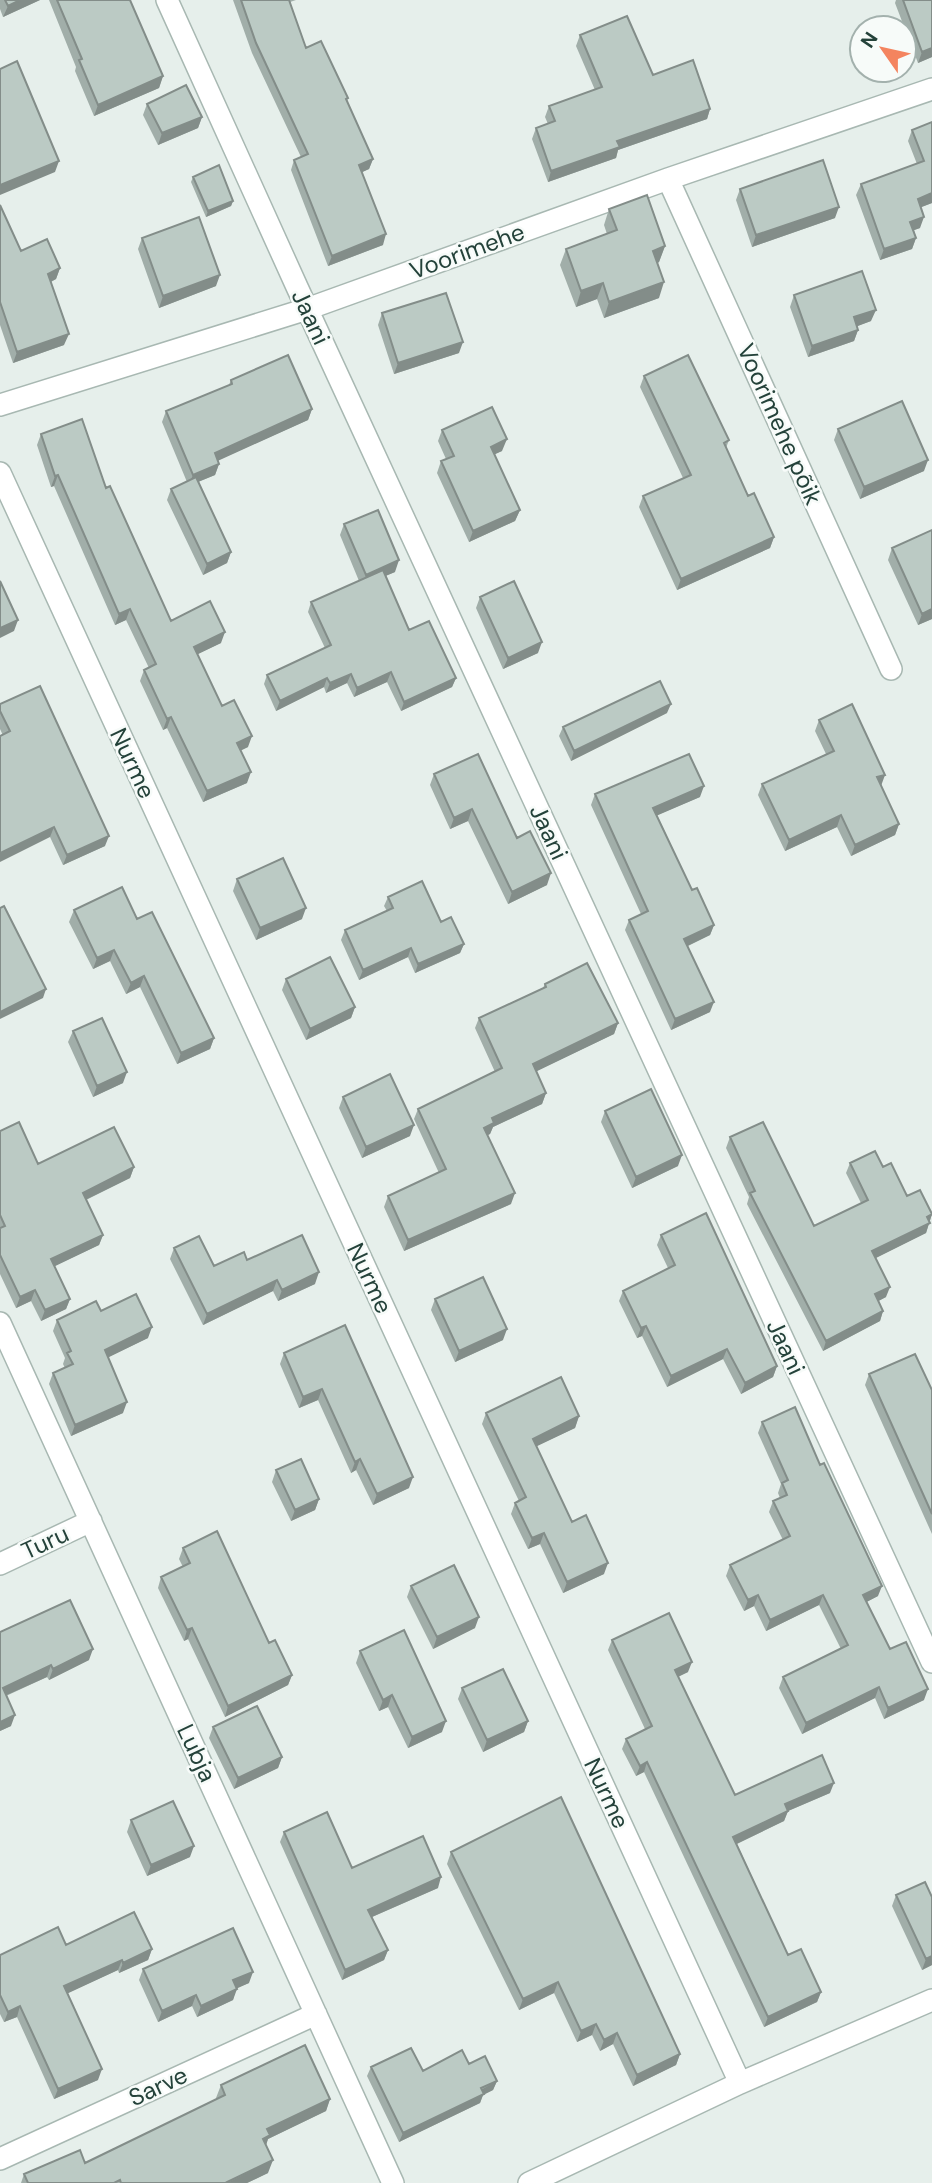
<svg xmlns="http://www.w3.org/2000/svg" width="932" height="2183" font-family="'DM Sans',sans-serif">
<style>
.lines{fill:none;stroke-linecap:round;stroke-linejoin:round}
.minor-casing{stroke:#a8b8b2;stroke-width:24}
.minor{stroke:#fff;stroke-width:21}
.wall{fill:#a1aea9}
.shaded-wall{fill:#838d89}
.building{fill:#bbcac4;stroke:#838d89;stroke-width:2}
.labels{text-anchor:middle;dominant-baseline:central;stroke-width:5;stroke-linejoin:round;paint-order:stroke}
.street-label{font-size:24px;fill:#24423a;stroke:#f7fbf9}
</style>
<rect width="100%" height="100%" fill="#e6efeb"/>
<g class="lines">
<defs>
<path id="minor" d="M 167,0 L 297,287 L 932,1662
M 668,179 L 891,669
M 0,405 L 307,309 L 668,179 L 932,89
M 0,473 L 740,2083
M 0,1323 L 393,2183
M 0,1564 L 91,1521
M 0,2159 L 316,2014
M 529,2183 L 740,2083 L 932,2000"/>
</defs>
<use href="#minor" class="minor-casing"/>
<use href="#minor" class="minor"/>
</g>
<path class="wall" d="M 0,0 L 40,0 L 3,17 L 0,9 Z
M 49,0 L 130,0 L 163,76 L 159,88 L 94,116 L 75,71 L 76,67 Z
M 233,0 L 296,0 L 290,2 L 306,48 L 348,98 L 347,102 L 373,159 L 369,169 L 362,172 L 383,245 L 328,266 L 291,170 L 294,160 L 301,157 L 252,53 Z
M 896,0 L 932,0 L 932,57 L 918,63 L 895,3 Z
M 580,35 L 653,75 L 710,109 L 707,119 L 618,150 L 616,158 L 548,182 L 532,139 L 536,128 L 548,124 L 545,117 L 549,106 L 595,90 L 576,46 Z
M 147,104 L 202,117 L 198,128 L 158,145 L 143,115 Z
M 932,122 L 932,203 L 921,207 L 920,228 L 914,230 L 916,238 L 912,249 L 880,260 L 856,195 L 861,184 L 917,164 L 908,141 L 912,130 Z
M 193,177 L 233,201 L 231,206 L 206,217 L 191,182 Z
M 740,189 L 835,218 L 752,247 L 736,200 Z
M 0,205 L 21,251 L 60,268 L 56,279 L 51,282 L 64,345 L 13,363 L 0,325 Z
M 609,209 L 665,246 L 659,262 L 658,263 L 659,298 L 604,318 L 597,299 L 576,307 L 560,265 L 566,249 L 607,234 L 604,225 Z
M 142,238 L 216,286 L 159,308 L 138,249 Z
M 794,295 L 871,321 L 857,326 L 858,330 L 854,341 L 808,357 L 790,307 Z
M 382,313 L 459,353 L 394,374 L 378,325 Z
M 644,376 L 729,440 L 726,448 L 748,496 L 774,537 L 770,548 L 677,590 L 639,507 L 643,496 L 683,478 L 640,387 Z
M 231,380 L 312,409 L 308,420 L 218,460 L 219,464 L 215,475 L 198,482 L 231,552 L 227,563 L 203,575 L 167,500 L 171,489 L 187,482 L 162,422 L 166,411 L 229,385 Z
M 838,429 L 924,471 L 860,499 L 834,440 Z
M 442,430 L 502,451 L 494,454 L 520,510 L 515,521 L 469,542 L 437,473 L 441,461 L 446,459 L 438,441 Z
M 41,434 L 106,488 L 171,621 L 221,643 L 197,654 L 222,706 L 248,747 L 240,751 L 247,783 L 203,802 L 167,728 L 163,730 L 140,681 L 144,670 L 149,668 L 126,620 L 115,625 L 54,486 L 51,487 L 37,445 Z
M 344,524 L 395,572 L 385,576 L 409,630 L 456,678 L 452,687 L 401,711 L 387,682 L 354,697 L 347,683 L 326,693 L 324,687 L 276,711 L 264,684 L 267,675 L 325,648 L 308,612 L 311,602 L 359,581 L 340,535 Z
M 892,548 L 932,619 L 918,625 L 888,560 Z
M 480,597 L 538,653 L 503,669 L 476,608 Z
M 0,704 L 105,846 L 63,865 L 0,729 Z
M 667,713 L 571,761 L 559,736 L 563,727 Z
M 819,720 L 881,786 L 899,824 L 895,835 L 851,856 L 837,827 L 785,851 L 758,795 L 762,784 L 826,754 L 815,731 Z
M 434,774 L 517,838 L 547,885 L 508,904 L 468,821 L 450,829 L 430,785 Z
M 595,794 L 700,797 L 657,815 L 692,890 L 714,925 L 710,935 L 688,946 L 710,1012 L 671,1030 L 625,930 L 629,920 L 641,914 L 591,805 Z
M 237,879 L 302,919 L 256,940 L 233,891 Z
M 388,897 L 441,922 L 464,944 L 460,953 L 415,973 L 408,957 L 359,980 L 341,940 L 345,930 L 387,911 L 384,906 Z
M 74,910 L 137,919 L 214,1038 L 210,1049 L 177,1064 L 140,987 L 126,994 L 110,961 L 93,969 L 69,922 Z
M 286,979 L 355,1007 L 351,1018 L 306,1040 L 282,990 Z
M 545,984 L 618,1023 L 614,1034 L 536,1071 L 546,1093 L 542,1104 L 493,1127 L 490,1134 L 487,1135 L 511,1204 L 404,1251 L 384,1207 L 388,1196 L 439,1173 L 414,1119 L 418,1109 L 495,1072 L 475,1028 L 479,1018 L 543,988 Z
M 73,1031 L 123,1083 L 93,1097 L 68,1042 Z
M 343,1097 L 410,1136 L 362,1158 L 339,1108 Z
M 605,1111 L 678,1166 L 632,1188 L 601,1122 Z
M 0,1131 L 38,1164 L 134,1167 L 130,1178 L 86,1200 L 103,1235 L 99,1245 L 54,1266 L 70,1299 L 66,1309 L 41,1321 L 31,1301 L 16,1308 L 0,1274 Z
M 730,1137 L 814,1226 L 861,1203 L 846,1173 L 850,1163 L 883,1167 L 907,1196 L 932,1214 L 926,1233 L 875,1258 L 886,1297 L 878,1301 L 883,1311 L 880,1321 L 823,1351 L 747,1204 L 749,1197 L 726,1148 Z
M 661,1235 L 777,1366 L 773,1377 L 741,1394 L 723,1359 L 667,1387 L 642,1336 L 637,1338 L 619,1301 L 623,1291 L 668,1268 L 657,1245 Z
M 174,1248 L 214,1266 L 247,1260 L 315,1284 L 278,1301 L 273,1291 L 203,1325 L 170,1259 Z
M 435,1299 L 503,1340 L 455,1362 L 431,1310 Z
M 101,1311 L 148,1338 L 108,1357 L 123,1413 L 71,1436 L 49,1384 L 53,1373 L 65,1368 L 63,1364 L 65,1358 L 53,1331 L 57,1320 Z
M 345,1325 L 409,1488 L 373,1505 L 356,1470 L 351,1473 L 318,1400 L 299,1408 L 280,1364 L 284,1353 Z
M 869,1374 L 932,1390 L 932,1534 L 865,1385 Z
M 486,1413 L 579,1416 L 575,1428 L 536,1446 L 572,1522 L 604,1574 L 563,1593 L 540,1544 L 528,1549 L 511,1514 L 515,1503 L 519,1501 L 482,1424 Z
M 762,1422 L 878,1596 L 866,1602 L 890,1649 L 924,1700 L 884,1719 L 875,1698 L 802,1734 L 779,1688 L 783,1677 L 841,1649 L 819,1605 L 766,1631 L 754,1606 L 744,1611 L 726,1576 L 730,1565 L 783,1540 L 769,1512 L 773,1501 L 780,1498 L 778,1493 L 781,1484 L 758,1433 Z
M 276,1470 L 319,1499 L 315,1510 L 291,1521 L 272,1482 Z
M 183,1548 L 269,1643 L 292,1675 L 288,1685 L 225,1717 L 188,1639 L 184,1641 L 158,1588 L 161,1577 L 183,1567 L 179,1559 Z
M 411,1586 L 475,1628 L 433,1649 L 407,1597 Z
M 0,1632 L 89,1660 L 49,1680 L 47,1677 L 6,1696 L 11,1726 L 0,1731 Z
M 612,1640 L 688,1672 L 678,1677 L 735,1795 L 830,1793 L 788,1811 L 784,1821 L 737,1844 L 788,1955 L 821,1992 L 817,2002 L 764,2027 L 644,1772 L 636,1776 L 622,1749 L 626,1739 L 645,1729 L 608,1650 Z
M 360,1651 L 442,1732 L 408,1748 L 388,1707 L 379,1711 L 356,1663 Z
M 462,1688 L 528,1721 L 524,1732 L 483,1752 L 458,1699 Z
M 213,1727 L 282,1757 L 278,1768 L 234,1789 L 209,1738 Z
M 131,1820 L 190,1857 L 147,1876 L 127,1832 Z
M 284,1832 L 352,1868 L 438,1888 L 372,1917 L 388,1950 L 384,1960 L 342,1980 L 280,1842 Z
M 451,1852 L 680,2054 L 676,2065 L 633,2086 L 613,2044 L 600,2051 L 592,2035 L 577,2042 L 554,1993 L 519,2010 L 447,1864 Z
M 896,1895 L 932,1897 L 932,1965 L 922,1970 L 892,1906 Z
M 66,1945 L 152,1949 L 148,1960 L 119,1973 L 118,1970 L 67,1993 L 98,2080 L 54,2099 L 17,2017 L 4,2022 L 0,2014 L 0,1955 Z
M 143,1969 L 249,1983 L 236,1988 L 233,2000 L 197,2017 L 192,2006 L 158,2022 L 139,1980 Z
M 469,2064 L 497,2081 L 493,2090 L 483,2095 L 480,2103 L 399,2142 L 367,2076 L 371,2067 L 423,2071 Z
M 221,2085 L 330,2099 L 326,2111 L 268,2139 L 266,2145 L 268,2173 L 247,2183 L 21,2183 L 24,2174 L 85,2163 L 217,2099 L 216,2098 Z"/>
<path class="shaded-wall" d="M 20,0 L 40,0 L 3,17 L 8,6 Z
M 932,48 L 932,57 L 918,63 L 922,52 Z
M 163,76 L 159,88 L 94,116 L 98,105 Z
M 710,109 L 707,119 L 618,150 L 616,158 L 548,182 L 551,171 L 617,141 Z
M 202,117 L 198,128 L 158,145 L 162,133 Z
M 373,159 L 369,169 L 356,175 L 359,165 Z
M 59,161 L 55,172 L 0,195 L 0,185 Z
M 932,193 L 932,203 L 914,210 L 918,199 Z
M 233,201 L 231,206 L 206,217 L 208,211 Z
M 839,207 L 835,218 L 752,247 L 756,235 Z
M 924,217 L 920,228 L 906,233 L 910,222 Z
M 386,234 L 383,245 L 328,266 L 332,256 Z
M 916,238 L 912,249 L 880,260 L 884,249 Z
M 665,246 L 659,262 L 647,267 L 653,251 Z
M 60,268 L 56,279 L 44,285 L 48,274 Z
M 220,275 L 216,286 L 159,308 L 163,296 Z
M 664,282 L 659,298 L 604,318 L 609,302 Z
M 603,283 L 597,299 L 576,307 L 581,291 Z
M 876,310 L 871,321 L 850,329 L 854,317 Z
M 858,330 L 854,341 L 808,357 L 812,346 Z
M 69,334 L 64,345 L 13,363 L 17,352 Z
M 463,342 L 459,353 L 394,374 L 398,363 Z
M 312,409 L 308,420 L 211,464 L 215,453 Z
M 507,439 L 502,451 L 487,458 L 491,447 Z
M 928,460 L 924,471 L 860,499 L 864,487 Z
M 219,464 L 215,475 L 188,486 L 193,475 Z
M 58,475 L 54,486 L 51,487 L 55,476 Z
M 520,510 L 515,521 L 469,542 L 473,531 Z
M 774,537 L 770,548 L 677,590 L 681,579 Z
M 231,552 L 227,563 L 203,575 L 207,564 Z
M 399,560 L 395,572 L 362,586 L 366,575 Z
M 130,609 L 126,620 L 115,625 L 119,614 Z
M 932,609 L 932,619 L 918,625 L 922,614 Z
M 18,620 L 14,631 L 0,638 L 0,628 Z
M 225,632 L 221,643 L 190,658 L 194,647 Z
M 542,642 L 538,653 L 503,669 L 508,658 Z
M 391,672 L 387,682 L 354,697 L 357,688 Z
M 351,674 L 347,683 L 326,693 L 330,683 Z
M 327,678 L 324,687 L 276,711 L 280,701 Z
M 456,678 L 452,687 L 401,711 L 404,702 Z
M 671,704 L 667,713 L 571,761 L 574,751 Z
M 171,717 L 167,728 L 163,730 L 167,719 Z
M 252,736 L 248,747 L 233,754 L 237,743 Z
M 251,772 L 247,783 L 203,802 L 207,791 Z
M 885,775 L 881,786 L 877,777 Z
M 704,786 L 700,797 L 649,819 L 653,808 Z
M 472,809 L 468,821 L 450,829 L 454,818 Z
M 841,815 L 837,827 L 785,851 L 789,840 Z
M 899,824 L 895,835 L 851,856 L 855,845 Z
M 54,827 L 50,837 L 0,862 L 0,853 Z
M 109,836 L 105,846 L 63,865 L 67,855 Z
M 551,873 L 547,885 L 508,904 L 512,892 Z
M 306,908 L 302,919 L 256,940 L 260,928 Z
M 714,925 L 710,935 L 681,949 L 684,939 Z
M 464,944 L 460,953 L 415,973 L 418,964 Z
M 411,948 L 408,957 L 359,980 L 363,970 Z
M 114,950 L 110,961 L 93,969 L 97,958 Z
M 144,976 L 140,987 L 126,994 L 131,983 Z
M 46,989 L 43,998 L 0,1019 L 0,1012 Z
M 714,1002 L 710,1012 L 671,1030 L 675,1019 Z
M 355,1007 L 351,1018 L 306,1040 L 310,1029 Z
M 618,1023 L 614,1034 L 529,1075 L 533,1064 Z
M 214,1038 L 210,1049 L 177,1064 L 181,1053 Z
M 127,1072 L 123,1083 L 93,1097 L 97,1086 Z
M 546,1093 L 542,1104 L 493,1127 L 490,1134 L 480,1139 L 484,1128 L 492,1118 Z
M 414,1125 L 410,1136 L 362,1158 L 366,1147 Z
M 682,1155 L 678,1166 L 632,1188 L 636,1177 Z
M 134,1167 L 130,1178 L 79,1203 L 83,1193 Z
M 515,1193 L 511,1204 L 404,1251 L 408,1240 Z
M 932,1214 L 926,1233 L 868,1262 L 872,1251 Z
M 103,1235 L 99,1245 L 47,1270 L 51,1259 Z
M 319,1272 L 315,1284 L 278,1301 L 282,1290 Z
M 277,1280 L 273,1291 L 203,1325 L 207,1314 Z
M 890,1287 L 886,1297 L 871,1305 L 875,1294 Z
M 35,1290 L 31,1301 L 16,1308 L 20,1297 Z
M 70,1299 L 66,1309 L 41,1321 L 45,1310 Z
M 883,1311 L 880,1321 L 823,1351 L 826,1341 Z
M 646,1326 L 642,1336 L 637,1338 L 641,1328 Z
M 152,1327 L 148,1338 L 101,1361 L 105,1350 Z
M 507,1329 L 503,1340 L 455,1362 L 459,1351 Z
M 727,1349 L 723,1359 L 667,1387 L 671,1376 Z
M 777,1366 L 773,1377 L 741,1394 L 745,1383 Z
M 322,1389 L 318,1400 L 299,1408 L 303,1397 Z
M 127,1402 L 123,1413 L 71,1436 L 75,1425 Z
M 579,1416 L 575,1428 L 529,1450 L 533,1439 Z
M 360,1459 L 356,1470 L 351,1473 L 355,1462 Z
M 413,1477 L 409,1488 L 373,1505 L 377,1494 Z
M 319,1499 L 315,1510 L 291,1521 L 295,1510 Z
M 544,1533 L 540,1544 L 528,1549 L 532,1538 Z
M 608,1563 L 604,1574 L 563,1593 L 567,1582 Z
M 882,1586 L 878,1596 L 859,1606 L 863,1595 Z
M 758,1595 L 754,1606 L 744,1611 L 748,1600 Z
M 823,1595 L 819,1605 L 766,1631 L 770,1620 Z
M 479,1617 L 475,1628 L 433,1649 L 437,1637 Z
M 192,1628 L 188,1639 L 184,1641 L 187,1630 Z
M 93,1649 L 89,1660 L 49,1680 L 53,1669 Z
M 692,1662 L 688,1672 L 671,1680 L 675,1670 Z
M 51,1665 L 47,1677 L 0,1698 L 3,1688 Z
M 292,1675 L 288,1685 L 225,1717 L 228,1706 Z
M 879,1687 L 875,1698 L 802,1734 L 806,1723 Z
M 928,1689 L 924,1700 L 884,1719 L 888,1708 Z
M 392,1695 L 388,1707 L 379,1711 L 383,1700 Z
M 15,1715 L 11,1726 L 0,1731 L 0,1722 Z
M 446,1721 L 442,1732 L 408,1748 L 412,1737 Z
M 528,1721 L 524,1732 L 483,1752 L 487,1740 Z
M 282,1757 L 278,1768 L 234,1789 L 238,1778 Z
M 647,1762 L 644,1772 L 636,1776 L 640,1766 Z
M 834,1783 L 830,1793 L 788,1811 L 784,1821 L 730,1847 L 733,1837 L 785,1804 Z
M 194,1846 L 190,1857 L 147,1876 L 151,1865 Z
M 441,1877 L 438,1888 L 365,1920 L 368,1910 Z
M 152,1949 L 148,1960 L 119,1973 L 123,1963 Z
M 388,1950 L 384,1960 L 342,1980 L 345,1970 Z
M 932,1956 L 932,1965 L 922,1970 L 926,1959 Z
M 122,1960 L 118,1970 L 60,1997 L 64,1986 Z
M 253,1972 L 249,1983 L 229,1992 L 233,1980 Z
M 558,1982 L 554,1993 L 519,2010 L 523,1999 Z
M 237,1989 L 233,2000 L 197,2017 L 201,2006 Z
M 821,1992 L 817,2002 L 764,2027 L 768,2017 Z
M 196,1995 L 192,2006 L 158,2022 L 162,2011 Z
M 20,2006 L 17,2017 L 4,2022 L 8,2012 Z
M 596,2024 L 592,2035 L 577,2042 L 581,2031 Z
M 617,2033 L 613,2044 L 600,2051 L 604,2040 Z
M 680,2054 L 676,2065 L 633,2086 L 637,2075 Z
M 102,2069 L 98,2080 L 54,2099 L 58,2089 Z
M 497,2081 L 493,2090 L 483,2095 L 480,2103 L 399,2142 L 403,2133 Z
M 330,2099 L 326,2111 L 268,2139 L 265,2148 L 258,2151 L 267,2129 Z
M 273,2160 L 268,2173 L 247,2183 L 227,2183 Z"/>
<path class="building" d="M 5,0 L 20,0 L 8,6 Z
M 57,0 L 130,0 L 163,76 L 98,105 L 79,60 L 82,59 Z
M 241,0 L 289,0 L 306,48 L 321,41 L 348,98 L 346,99 L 373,159 L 359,165 L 386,234 L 332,256 L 294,160 L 308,154 L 256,43 Z
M 903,0 L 932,0 L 932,48 L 922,52 Z
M 627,16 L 653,75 L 693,60 L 710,109 L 617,141 L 620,147 L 551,171 L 536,128 L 555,121 L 549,106 L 602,87 L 580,35 Z
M 17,61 L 59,161 L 0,185 L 0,69 Z
M 186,85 L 202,117 L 162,133 L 147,104 Z
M 932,122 L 932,193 L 918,199 L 924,217 L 910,222 L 916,238 L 884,249 L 861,184 L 924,161 L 912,130 Z
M 823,160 L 839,207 L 756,235 L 740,189 Z
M 219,165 L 233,201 L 208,211 L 193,177 Z
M 647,195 L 665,246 L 653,251 L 664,282 L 609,302 L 603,283 L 581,291 L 566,249 L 617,230 L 609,209 Z
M 0,205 L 21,251 L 47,239 L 60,268 L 48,274 L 69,334 L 17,352 L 0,302 Z
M 199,217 L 220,275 L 163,296 L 142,238 Z
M 862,271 L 876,310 L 854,317 L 858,330 L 812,346 L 794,295 Z
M 446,293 L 463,342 L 398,363 L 382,313 Z
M 288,355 L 312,409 L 215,453 L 219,464 L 193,475 L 166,411 L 232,384 L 231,380 Z
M 688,355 L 729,440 L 724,443 L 748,496 L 754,493 L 774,537 L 681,579 L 643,496 L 691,475 L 644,376 Z
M 902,401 L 928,460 L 864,487 L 838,429 Z
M 492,407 L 507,439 L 491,447 L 520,510 L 473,531 L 441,461 L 454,456 L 442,430 Z
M 82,419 L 106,488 L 110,486 L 171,621 L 210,601 L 225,632 L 194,647 L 222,706 L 234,700 L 252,736 L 237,743 L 251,772 L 207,791 L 171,717 L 167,719 L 144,670 L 156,664 L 130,609 L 119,614 L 58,475 L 55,476 L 41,434 Z
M 196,477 L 231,552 L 207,564 L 171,489 Z
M 378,510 L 399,560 L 366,575 L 344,524 Z
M 932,530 L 932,609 L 922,614 L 892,548 Z
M 383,570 L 409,630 L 429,621 L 456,678 L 404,702 L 391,672 L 357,688 L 351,674 L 330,683 L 327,678 L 280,701 L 267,675 L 331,645 L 311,602 Z
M 0,581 L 18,620 L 0,628 Z
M 514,581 L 542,642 L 508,658 L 480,597 Z
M 660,681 L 671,704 L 574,751 L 563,727 Z
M 40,686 L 109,836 L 67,855 L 54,827 L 0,853 L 0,736 L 10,731 L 0,711 L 0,704 Z
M 852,704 L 885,775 L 877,777 L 899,824 L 855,845 L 841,815 L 789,840 L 762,784 L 834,751 L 819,720 Z
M 478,754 L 517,838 L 530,831 L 551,873 L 512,892 L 472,809 L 454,818 L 434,774 Z
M 689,754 L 704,786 L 653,808 L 692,890 L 697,888 L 714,925 L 684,939 L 714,1002 L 675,1019 L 629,920 L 648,911 L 595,794 Z
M 283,858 L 306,908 L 260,928 L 237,879 Z
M 422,881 L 441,922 L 451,917 L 464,944 L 418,964 L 411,948 L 363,970 L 345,930 L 393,908 L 388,897 Z
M 122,887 L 137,919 L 152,912 L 214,1038 L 181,1053 L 144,976 L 131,983 L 114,950 L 97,958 L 74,910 Z
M 4,906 L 46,989 L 0,1012 L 0,908 Z
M 330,957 L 355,1007 L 310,1029 L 286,979 Z
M 587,963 L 618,1023 L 533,1064 L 546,1093 L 492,1118 L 494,1123 L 484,1128 L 515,1193 L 408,1240 L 388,1196 L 446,1169 L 418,1109 L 502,1068 L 479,1018 L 546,987 L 545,984 Z
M 102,1018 L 127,1072 L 97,1086 L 73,1031 Z
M 390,1074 L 414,1125 L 366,1147 L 343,1097 Z
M 651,1089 L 682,1155 L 636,1177 L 605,1111 Z
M 19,1122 L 38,1164 L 114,1127 L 134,1167 L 83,1193 L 103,1235 L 51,1259 L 70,1299 L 45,1310 L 35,1290 L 20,1297 L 0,1255 L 0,1228 L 5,1226 L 0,1215 L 0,1131 Z
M 763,1122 L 814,1226 L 868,1200 L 850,1163 L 875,1151 L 883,1167 L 891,1163 L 907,1196 L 920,1190 L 932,1214 L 927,1217 L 930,1223 L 872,1251 L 890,1287 L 875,1294 L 883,1311 L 826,1341 L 750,1193 L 755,1191 L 730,1137 Z
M 706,1213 L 777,1366 L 745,1383 L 727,1349 L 671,1376 L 646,1326 L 641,1328 L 623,1291 L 675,1265 L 661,1235 Z
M 302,1235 L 319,1272 L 282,1290 L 277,1280 L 207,1314 L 174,1248 L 199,1236 L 214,1266 L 244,1252 L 247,1260 Z
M 483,1277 L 507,1329 L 459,1351 L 435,1299 Z
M 136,1294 L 152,1327 L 105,1350 L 127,1402 L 75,1425 L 53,1373 L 73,1364 L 67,1353 L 71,1351 L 57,1320 L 96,1301 L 101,1311 Z
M 345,1325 L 413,1477 L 377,1494 L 360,1459 L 355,1462 L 322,1389 L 303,1397 L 284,1353 Z
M 915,1354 L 932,1390 L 932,1514 L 869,1374 Z
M 561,1377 L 579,1416 L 533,1439 L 572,1522 L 586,1515 L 608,1563 L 567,1582 L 544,1533 L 532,1538 L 515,1503 L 526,1497 L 486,1413 Z
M 795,1407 L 820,1465 L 824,1463 L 882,1586 L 863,1595 L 890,1649 L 906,1642 L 928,1689 L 888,1708 L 879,1687 L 806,1723 L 783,1677 L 848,1645 L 823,1595 L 770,1620 L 758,1595 L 748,1600 L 730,1565 L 790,1536 L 773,1501 L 787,1495 L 782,1483 L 788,1480 L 762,1422 Z
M 301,1459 L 319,1499 L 295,1510 L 276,1470 Z
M 217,1531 L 269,1643 L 275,1640 L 292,1675 L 228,1706 L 192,1628 L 187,1630 L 161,1577 L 190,1563 L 183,1548 Z
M 454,1565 L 479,1617 L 437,1637 L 411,1586 Z
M 70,1600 L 93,1649 L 53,1669 L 51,1665 L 3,1688 L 15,1715 L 0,1722 L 0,1632 Z
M 669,1613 L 692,1662 L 675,1670 L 735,1795 L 822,1755 L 834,1783 L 785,1804 L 788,1811 L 733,1837 L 788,1955 L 801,1949 L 821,1992 L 768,2017 L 647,1762 L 640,1766 L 626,1739 L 652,1726 L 612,1640 Z
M 404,1630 L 446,1721 L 412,1737 L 392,1695 L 383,1700 L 360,1651 Z
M 503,1669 L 528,1721 L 487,1740 L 462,1688 Z
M 257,1706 L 282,1757 L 238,1778 L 213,1727 Z
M 561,1797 L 680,2054 L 637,2075 L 617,2033 L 604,2040 L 596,2024 L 581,2031 L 558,1982 L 523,1999 L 451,1852 Z
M 173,1801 L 194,1846 L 151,1865 L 131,1820 Z
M 327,1812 L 352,1868 L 423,1836 L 441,1877 L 368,1910 L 388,1950 L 345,1970 L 284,1832 Z
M 925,1882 L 932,1897 L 932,1956 L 926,1959 L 896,1895 Z
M 134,1912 L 152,1949 L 123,1963 L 122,1960 L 64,1986 L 102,2069 L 58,2089 L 20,2006 L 8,2012 L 0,1995 L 0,1955 L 58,1927 L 66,1945 Z
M 233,1928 L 253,1972 L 233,1980 L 237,1989 L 201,2006 L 196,1995 L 162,2011 L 143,1969 Z
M 305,2045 L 330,2099 L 267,2129 L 270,2135 L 263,2139 L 273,2160 L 227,2182 L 228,2183 L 121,2183 L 120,2180 L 114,2183 L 28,2183 L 24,2174 L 80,2150 L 85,2163 L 225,2095 L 221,2085 Z
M 411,2048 L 423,2071 L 462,2050 L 469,2064 L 485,2056 L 497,2081 L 481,2088 L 484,2094 L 403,2133 L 371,2067 Z"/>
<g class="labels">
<g class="street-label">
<text transform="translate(467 251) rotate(-20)">Voorimehe</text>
<text transform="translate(311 317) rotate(65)">Jaani</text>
<text transform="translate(780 424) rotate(66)">Voorimehe põik</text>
<text transform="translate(133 763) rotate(65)">Nurme</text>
<text transform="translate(549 832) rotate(65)">Jaani</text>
<text transform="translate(370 1278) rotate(65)">Nurme</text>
<text transform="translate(786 1347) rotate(65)">Jaani</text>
<text transform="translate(45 1542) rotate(-25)">Turu</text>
<text transform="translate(197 1753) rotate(65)">Lubja</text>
<text transform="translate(607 1793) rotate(65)">Nurme</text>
<text transform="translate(158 2086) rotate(-25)">Sarve</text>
</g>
</g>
<g transform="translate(883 49) rotate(304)"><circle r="33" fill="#f7fbf9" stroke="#a3b1ad" stroke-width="2"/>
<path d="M0-5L12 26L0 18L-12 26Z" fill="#f4845f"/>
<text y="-10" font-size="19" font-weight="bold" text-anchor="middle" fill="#24423a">N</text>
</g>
</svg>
